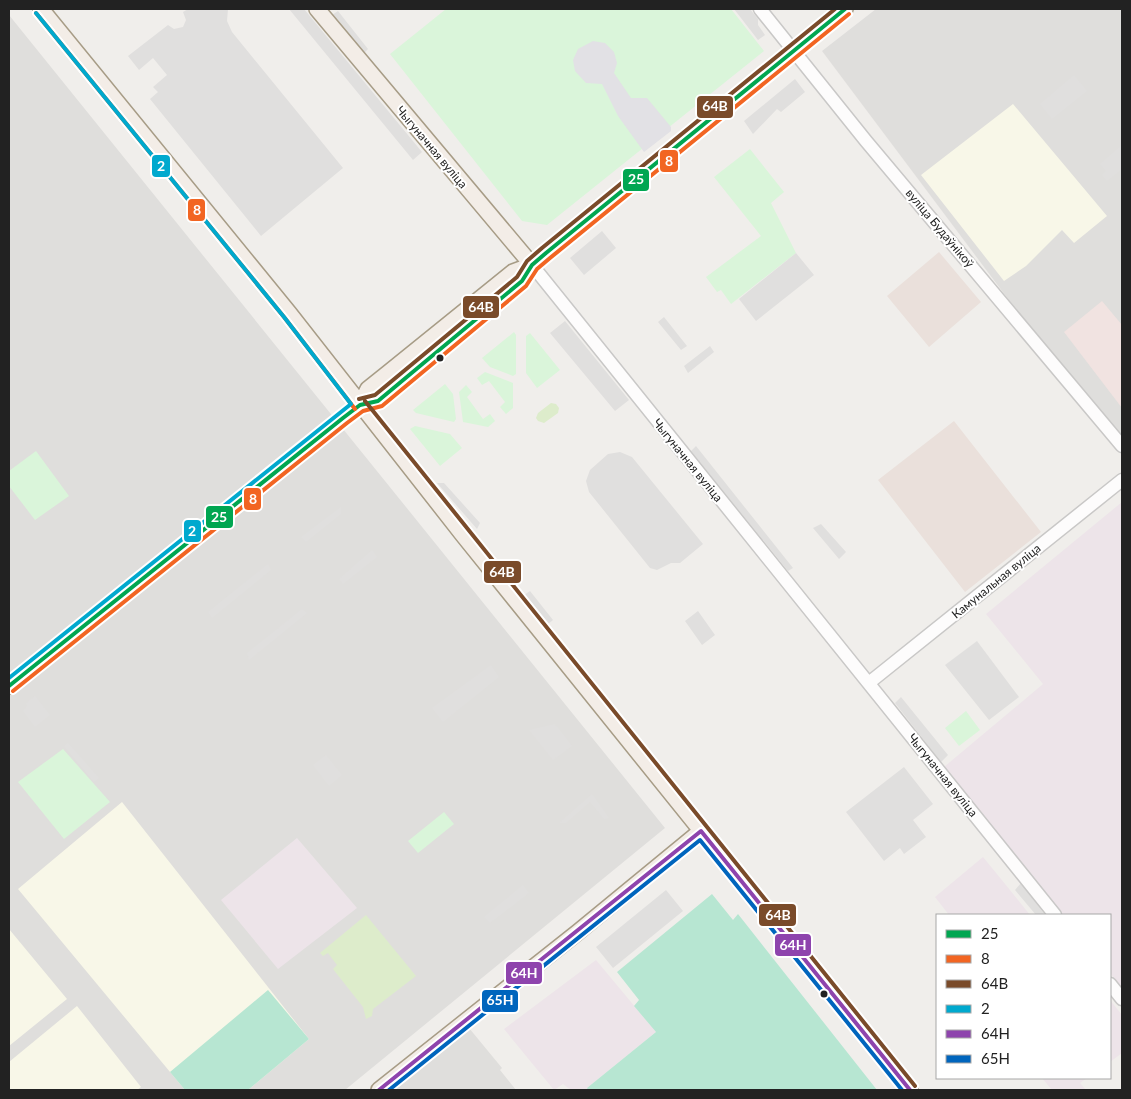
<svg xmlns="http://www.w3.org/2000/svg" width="1131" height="1099" font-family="Lato,sans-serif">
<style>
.residential{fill:#dfdedc}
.commercial{fill:#f1e3e1}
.industrial{fill:#ede4e9}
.education{fill:#f8f7e8}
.military{fill:#eae0db}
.grass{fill:#ddeccb}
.park{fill:#daf5da}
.pitch{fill:#b7e6d2}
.parking{fill:#e0dfde}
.plaza{fill:#e2e1e5}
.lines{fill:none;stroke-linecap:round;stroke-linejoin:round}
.minor-casing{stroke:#c9c8c7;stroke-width:15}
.major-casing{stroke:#a79c86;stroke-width:18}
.minor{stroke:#fdfcfc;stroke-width:12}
.major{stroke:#f3ede7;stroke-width:15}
.bus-1-casing{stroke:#fff;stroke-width:8}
.bus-2-casing{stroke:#fff;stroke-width:8}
.bus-3-casing{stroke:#fff;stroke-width:8}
.bus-4-casing{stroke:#fff;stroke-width:8}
.bus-5-casing{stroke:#fff;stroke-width:8}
.bus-6-casing{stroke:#fff;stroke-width:8}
.bus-1{stroke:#00a651;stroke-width:4}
.bus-2{stroke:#f26522;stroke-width:4}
.bus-3{stroke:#7a4b2a;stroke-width:4}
.bus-4{stroke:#00a9ce;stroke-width:4}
.bus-5{stroke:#8e44ad;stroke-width:4}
.bus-6{stroke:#0065bd;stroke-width:4}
.bus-dot{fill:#222;stroke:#fff;stroke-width:2}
.labels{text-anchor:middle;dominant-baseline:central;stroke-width:4;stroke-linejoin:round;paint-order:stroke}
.street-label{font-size:12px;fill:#222;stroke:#fff}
.line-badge{stroke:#fff;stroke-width:2}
.badge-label{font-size:14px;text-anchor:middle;font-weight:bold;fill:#fff}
</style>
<rect width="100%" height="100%" fill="#f0eeeb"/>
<path class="residential" d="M 876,9 L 1122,9 L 1122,451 L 822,51 Z
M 9,15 L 665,828 L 345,1090 L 9,1090 Z
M 469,1028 L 502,1068 L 500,1070 L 516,1090 L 393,1090 Z"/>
<path class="commercial" d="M 1102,301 L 1122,325 L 1122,408 L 1064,332 Z"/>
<path class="industrial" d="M 1122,502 L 1122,988 L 1110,973 L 1110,915 L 1063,915 L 944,767 L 1043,684 L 986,614 Z
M 297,838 L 357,908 L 278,969 L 221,900 Z
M 983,857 L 1001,879 L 1030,915 L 949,915 L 935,897 Z
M 596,960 L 656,1032 L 587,1088 L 588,1090 L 571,1090 L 563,1084 L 554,1090 L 504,1029 Z
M 1110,1000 L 1122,1015 L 1122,1053 L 1110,1062 Z
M 1042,1078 L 1087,1078 L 1080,1083 L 1086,1090 L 1052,1090 Z"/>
<path class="education" d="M 1013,104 L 1107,216 L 1074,243 L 1062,230 L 1026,266 L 1004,281 L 921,175 Z
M 122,802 L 309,1039 L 248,1090 L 185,1090 L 18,889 Z
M 9,929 L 67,999 L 9,1046 Z
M 77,1006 L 141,1087 L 137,1090 L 9,1090 L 9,1062 Z"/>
<path class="military" d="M 939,252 L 981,302 L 929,347 L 887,296 Z
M 954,421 L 1041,532 L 965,592 L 878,480 Z"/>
<path class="grass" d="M 551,403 L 556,404 L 559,408 L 558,413 L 544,423 L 538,421 L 536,418 L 538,413 Z
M 366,915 L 416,976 L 373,1009 L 372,1016 L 366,1019 L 363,1007 L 333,969 L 337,965 L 328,953 L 323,956 L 320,953 Z"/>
<path class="park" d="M 446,9 L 731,9 L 764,51 L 547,225 L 522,221 L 390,54 Z
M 750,149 L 784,192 L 771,203 L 796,253 L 731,304 L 721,290 L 717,292 L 706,277 L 761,236 L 714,177 Z
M 514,332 L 516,335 L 516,374 L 513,376 L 490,367 L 482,358 Z
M 530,333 L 560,370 L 537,388 L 526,373 L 526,336 Z
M 485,372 L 513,383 L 513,408 L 506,414 L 500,407 L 505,402 L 489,381 L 482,385 L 477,378 Z
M 445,384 L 453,394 L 456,419 L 454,422 L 416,413 L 413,410 Z
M 466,385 L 472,392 L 467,397 L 483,419 L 490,414 L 495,421 L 488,427 L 463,422 L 459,392 Z
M 415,426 L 450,434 L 462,448 L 440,466 L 410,429 Z
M 36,451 L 69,496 L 35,520 L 9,486 L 9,471 Z
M 966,711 L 980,730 L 959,746 L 945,728 Z
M 63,749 L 110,802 L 64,839 L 18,782 Z
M 444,812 L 454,824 L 418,853 L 408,841 Z"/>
<path class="pitch" d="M 712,894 L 733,920 L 738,914 L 877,1090 L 588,1090 L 587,1088 L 656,1032 L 634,1006 L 639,1000 L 617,972 Z
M 268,990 L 309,1039 L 248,1090 L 185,1090 L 170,1072 Z"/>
<path class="parking" d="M 188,9 L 228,9 L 227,21 L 232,32 L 343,168 L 261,236 L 150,99 L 158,92 L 153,87 L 167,75 L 153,58 L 139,70 L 128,56 L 168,25 L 174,29 L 183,27 L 186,20 L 183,12 Z
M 289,9 L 304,9 L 422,152 L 413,160 Z
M 734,9 L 750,9 L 758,19 L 758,25 L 765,35 L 758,40 Z
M 338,11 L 368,49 L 363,54 L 332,15 Z
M 1074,75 L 1087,91 L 1052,119 L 1040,104 Z
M 795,79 L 805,92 L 781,112 L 777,109 L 753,134 L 744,121 Z
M 1122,145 L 1122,169 L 1107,181 L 1102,175 L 1106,171 L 1100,164 Z
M 602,231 L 616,248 L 584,275 L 570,258 Z
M 796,253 L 814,275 L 756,321 L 739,299 Z
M 664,317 L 687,346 L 681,350 L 658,322 Z
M 565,321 L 629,400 L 615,411 L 550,333 Z
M 710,346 L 714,352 L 688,373 L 684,366 Z
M 696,446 L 793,568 L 788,571 L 691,451 Z
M 620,452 L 632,457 L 703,544 L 680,563 L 671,563 L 657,570 L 650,568 L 589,492 L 586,481 L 590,470 L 608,454 Z
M 437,483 L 444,483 L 480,523 L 477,529 Z
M 341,507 L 341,514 L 306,542 L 301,537 Z
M 821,524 L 846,552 L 839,559 L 813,528 Z
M 372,550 L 377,557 L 343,584 L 339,579 Z
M 268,564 L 271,570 L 212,618 L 208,612 Z
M 530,591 L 553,620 L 548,624 L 524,595 Z
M 302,609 L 307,613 L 249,660 L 247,653 Z
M 698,611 L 715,635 L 702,645 L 685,621 Z
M 977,641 L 1019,697 L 989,720 L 945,665 Z
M 491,665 L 499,677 L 443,722 L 432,708 Z
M 35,696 L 50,715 L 35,727 L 23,711 L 27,706 L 26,703 Z
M 901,697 L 948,755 L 941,762 L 895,703 Z
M 555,724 L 572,746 L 553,760 L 529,730 Z
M 68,743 L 99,778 L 94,782 L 64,746 Z
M 326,755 L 342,775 L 329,786 L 313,765 Z
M 904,767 L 933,804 L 913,820 L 926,837 L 904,854 L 900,848 L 884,861 L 846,812 Z
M 592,794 L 609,818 L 604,819 L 590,802 L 566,823 L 559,823 Z
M 1021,883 L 1045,915 L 1036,915 L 1015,890 Z
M 523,885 L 529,893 L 490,923 L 484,917 Z
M 666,890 L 683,911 L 613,968 L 596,947 Z"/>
<path class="plaza" d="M 593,41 L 605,43 L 614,52 L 617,63 L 614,73 L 631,98 L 647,98 L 671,127 L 671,131 L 644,152 L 618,116 L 602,84 L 586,83 L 575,71 L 573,60 L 578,49 Z"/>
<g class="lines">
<defs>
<path id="minor" d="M 760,9 L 866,141 L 1122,446
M 532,265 L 1055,915
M 870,682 L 1122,480
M 1110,984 L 1122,999"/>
<path id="major" d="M 41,9 L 289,313 L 463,535 L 910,1090
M 317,9 L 532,265
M 360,405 L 368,389 L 388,373 L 513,272 L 532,265
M 9,686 L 343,418 L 360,405 L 378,401 L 522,281 L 532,265 L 546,253 L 845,9
M 379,1090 L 578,932 L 701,831"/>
</defs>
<use href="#minor" class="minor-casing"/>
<use href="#major" class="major-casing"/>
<use href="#minor" class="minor"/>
<use href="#major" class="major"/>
<defs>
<path id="bus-1" d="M 9,686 L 343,418 L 360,405 L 378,401 L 522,281 L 532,265 L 546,253 L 845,9"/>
<path id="bus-2" d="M 36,13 L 284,317 L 355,409
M 13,691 L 347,423 L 363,411 L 382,406 L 526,286 L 537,269 L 550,258 L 849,14"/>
<path id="bus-3" d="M 359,399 L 375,395 L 517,277 L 527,261 L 542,248 L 835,9
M 365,401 L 915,1086"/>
<path id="bus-4" d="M 9,678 L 351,404 L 284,317 L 36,13"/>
<path id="bus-5" d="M 379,1090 L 701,831 L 910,1090"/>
<path id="bus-6" d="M 389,1090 L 700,840 L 902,1090"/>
</defs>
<use href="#bus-1" class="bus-1-casing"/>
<use href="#bus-2" class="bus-2-casing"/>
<use href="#bus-3" class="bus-3-casing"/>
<use href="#bus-4" class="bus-4-casing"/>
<use href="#bus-5" class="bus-5-casing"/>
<use href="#bus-6" class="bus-6-casing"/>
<use href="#bus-1" class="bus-1"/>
<use href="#bus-2" class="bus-2"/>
<use href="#bus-3" class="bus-3"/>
<use href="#bus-4" class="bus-4"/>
<use href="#bus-5" class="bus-5"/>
<use href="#bus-6" class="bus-6"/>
</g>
<g class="bus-dot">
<circle cx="440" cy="358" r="4.5"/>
<circle cx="824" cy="994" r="4.5"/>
</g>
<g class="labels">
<g class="street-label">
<text transform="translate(432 147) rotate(50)">Чыгуначная вуліца</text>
<text transform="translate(940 228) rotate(50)">вуліца Будаўнікоў</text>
<text transform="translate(688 460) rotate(51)">Чыгуначная вуліца</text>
<text transform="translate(996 581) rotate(-39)">Камунальная вуліца</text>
<text transform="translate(943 775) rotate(51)">Чыгуначная вуліца</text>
</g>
</g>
<g class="line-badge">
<rect x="696" y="95" width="38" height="24" rx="5" fill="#7a4b2a"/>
<rect x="659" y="149" width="20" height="24" rx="5" fill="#f26522"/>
<rect x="151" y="154" width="20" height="24" rx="5" fill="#00a9ce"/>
<rect x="622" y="168" width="28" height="24" rx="5" fill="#00a651"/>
<rect x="187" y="198" width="19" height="24" rx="5" fill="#f26522"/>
<rect x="462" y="295" width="38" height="24" rx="5" fill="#7a4b2a"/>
<rect x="243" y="487" width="19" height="24" rx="5" fill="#f26522"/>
<rect x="205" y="505" width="29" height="24" rx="5" fill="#00a651"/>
<rect x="183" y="519" width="19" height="24" rx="5" fill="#00a9ce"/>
<rect x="483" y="560" width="39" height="24" rx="5" fill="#7a4b2a"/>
<rect x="758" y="903" width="39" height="24" rx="5" fill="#7a4b2a"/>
<rect x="774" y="933" width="38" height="24" rx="5" fill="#8e44ad"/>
<rect x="505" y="961" width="38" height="24" rx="5" fill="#8e44ad"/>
<rect x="481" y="989" width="38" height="24" rx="5" fill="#0065bd"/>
</g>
<g class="badge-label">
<text x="715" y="111">64В</text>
<text x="669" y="166">8</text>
<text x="161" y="171">2</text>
<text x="636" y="184">25</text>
<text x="197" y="215">8</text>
<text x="481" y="312">64В</text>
<text x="253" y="504">8</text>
<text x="219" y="522">25</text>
<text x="192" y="536">2</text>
<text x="502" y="577">64В</text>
<text x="778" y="920">64В</text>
<text x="793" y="950">64Н</text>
<text x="524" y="978">64Н</text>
<text x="500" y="1005">65Н</text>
</g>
<rect width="1131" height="1099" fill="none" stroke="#222222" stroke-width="20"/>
<rect x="936" y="914" width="175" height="165" fill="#ffffff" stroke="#a7a7a7"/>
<rect x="946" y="930" width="25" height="8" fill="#00a651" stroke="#a7a7a7"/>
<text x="981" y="939" font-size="15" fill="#222222">25</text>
<rect x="946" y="955" width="25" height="8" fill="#f26522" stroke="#a7a7a7"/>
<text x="981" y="964" font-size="15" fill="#222222">8</text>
<rect x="946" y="980" width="25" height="8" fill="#7a4b2a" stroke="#a7a7a7"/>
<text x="981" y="989" font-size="15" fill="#222222">64В</text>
<rect x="946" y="1005" width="25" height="8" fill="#00a9ce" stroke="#a7a7a7"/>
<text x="981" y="1014" font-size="15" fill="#222222">2</text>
<rect x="946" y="1030" width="25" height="8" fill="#8e44ad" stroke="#a7a7a7"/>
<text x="981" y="1039" font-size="15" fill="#222222">64Н</text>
<rect x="946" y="1055" width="25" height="8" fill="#0065bd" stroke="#a7a7a7"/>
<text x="981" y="1064" font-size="15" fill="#222222">65Н</text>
</svg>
